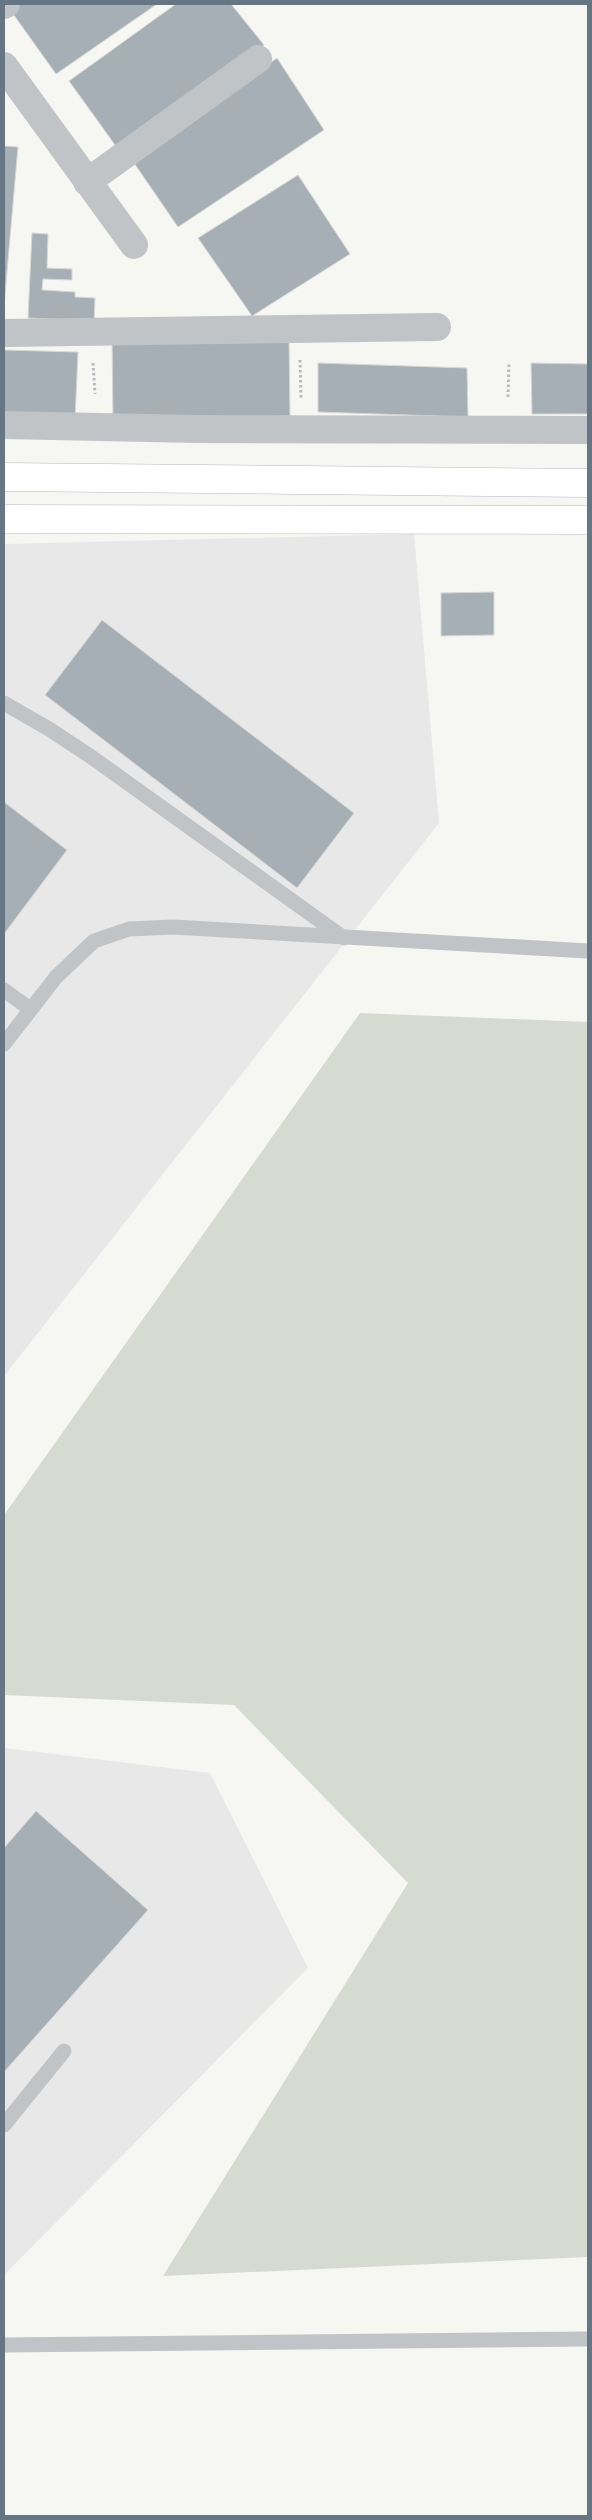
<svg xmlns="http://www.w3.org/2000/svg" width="592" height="2520" font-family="'Noto Sans',sans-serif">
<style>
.built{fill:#e7e8e7}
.green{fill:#d6dbd2}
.building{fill:#a6afb5;stroke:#d8d8d6}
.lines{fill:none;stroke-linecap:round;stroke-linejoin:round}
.secondary-casing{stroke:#b4b9be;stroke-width:29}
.path{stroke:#b8bbbe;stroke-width:3;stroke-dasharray:2.5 2.5;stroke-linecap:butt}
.lane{stroke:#c0c4c7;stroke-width:15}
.street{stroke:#c0c4c7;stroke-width:28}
.secondary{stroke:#fff;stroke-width:28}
</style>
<rect width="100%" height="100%" fill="#f6f6f3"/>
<path class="built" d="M 414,534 L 439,823 L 4,1376 L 4,544 Z
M 4,1748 L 210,1773 L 308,1968 L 4,2275 Z"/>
<path class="green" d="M 360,1013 L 588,1022 L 588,2257 L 163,2276 L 408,1883 L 234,1705 L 4,1695 L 4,1515 Z"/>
<path class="building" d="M 21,4 L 157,4 L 56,74 L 11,11 Z
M 176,4 L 231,4 L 264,45 L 118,149 L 69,81 Z
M 277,58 L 324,130 L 178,227 L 132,160 Z
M 4,146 L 18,147 L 4,306 Z
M 298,175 L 350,254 L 252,316 L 198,238 Z
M 32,233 L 48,234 L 47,268 L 72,269 L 72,280 L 43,279 L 42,290 L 75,292 L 75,297 L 95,298 L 94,321 L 28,318 Z
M 289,338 L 290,416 L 113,418 L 112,340 Z
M 4,350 L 78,352 L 75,420 L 4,417 Z
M 318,363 L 467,368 L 468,417 L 318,412 Z
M 531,363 L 588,364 L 588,414 L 532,414 Z
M 494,592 L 494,635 L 441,636 L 441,593 Z
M 102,620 L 354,813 L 297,888 L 45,695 Z
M 4,802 L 67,850 L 4,934 Z
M 36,1811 L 148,1910 L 4,2072 L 4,1848 Z"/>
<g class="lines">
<defs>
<path id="secondary" d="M 4,477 L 588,483
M 4,519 L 588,520"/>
</defs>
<use href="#secondary" class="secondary-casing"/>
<path class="path" d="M 300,360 L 301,399
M 93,363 L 95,394
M 508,397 L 509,362"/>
<path class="lane" d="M 4,703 L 49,729 L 90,756 L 344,938
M 4,990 L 30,1009
M 4,1044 L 56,977 L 94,941 L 129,929 L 173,927 L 588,951
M 4,2125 L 64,2051
M 4,2345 L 588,2339"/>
<path class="street" d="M 4,5 L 6,4
M 4,66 L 134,245
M 87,182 L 258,59
M 4,333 L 437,327
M 4,425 L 197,429 L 588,430"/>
<use href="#secondary" class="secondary"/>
</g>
<rect width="592" height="2520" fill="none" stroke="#667684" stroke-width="10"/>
</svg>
